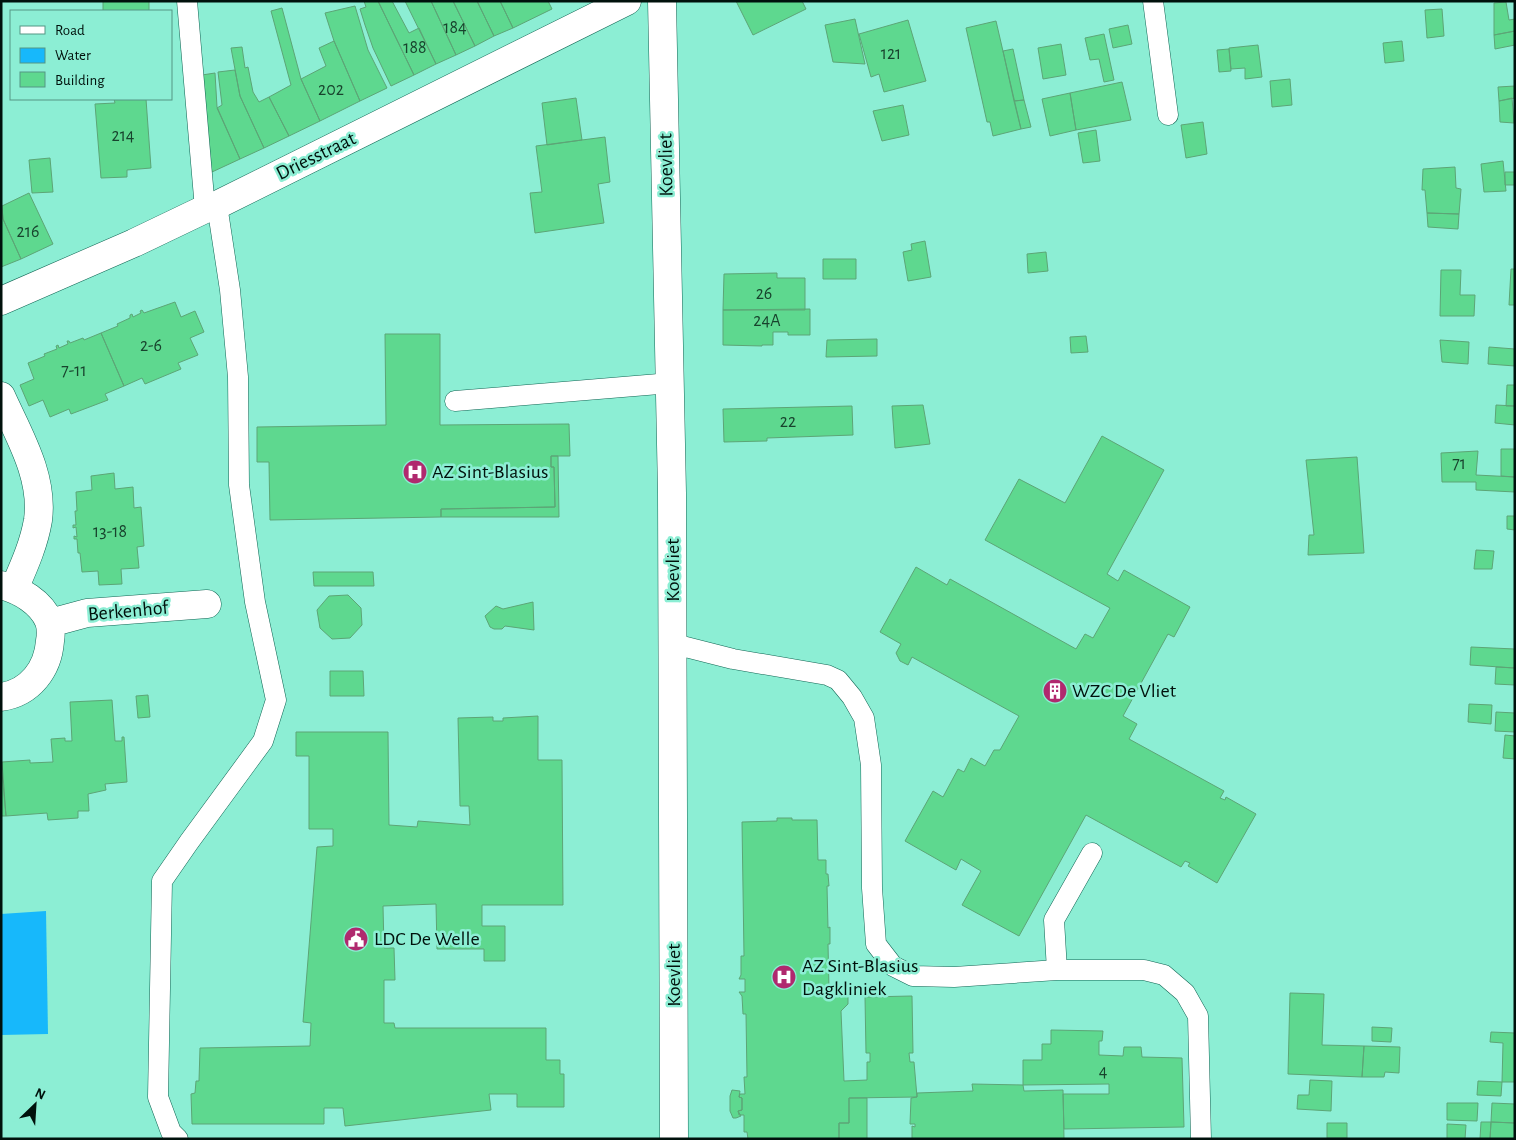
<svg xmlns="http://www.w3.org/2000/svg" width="1516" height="1140" font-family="'Alegreya Sans',sans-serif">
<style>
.water{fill:#17b8fb}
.building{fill:#5ed88f;stroke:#5ca576}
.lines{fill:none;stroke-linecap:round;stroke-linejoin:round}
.service-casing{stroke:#116654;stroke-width:21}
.minor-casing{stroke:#116654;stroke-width:29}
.service{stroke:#fff;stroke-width:20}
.minor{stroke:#fff;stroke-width:28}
.labels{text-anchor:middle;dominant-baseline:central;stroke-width:5;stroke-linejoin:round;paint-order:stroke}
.number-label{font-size:18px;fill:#18432d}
.street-label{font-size:20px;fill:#00110c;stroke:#8ceed4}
.poi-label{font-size:20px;fill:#00110c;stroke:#8ceed4;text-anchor:start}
</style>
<rect width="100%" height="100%" fill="#8ceed4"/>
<path class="water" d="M 46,911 L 48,1034 L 1,1035 L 1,914 Z"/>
<path class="building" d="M 103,1 L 149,1 L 149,11 L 103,11 Z
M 364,1 L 378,1 L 414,75 L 391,86 L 373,48 L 365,25 L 360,9 L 366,7 Z
M 378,1 L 392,1 L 409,33 L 419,28 L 436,64 L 414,75 Z
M 405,1 L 431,1 L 456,55 L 436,64 Z
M 431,1 L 453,1 L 475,46 L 456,55 Z
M 453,1 L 477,1 L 494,36 L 475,46 Z
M 477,1 L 500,1 L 513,28 L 494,36 Z
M 500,1 L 548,1 L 552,9 L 513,28 Z
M 736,1 L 802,1 L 806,9 L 753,35 Z
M 1506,2 L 1509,20 L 1515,19 L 1515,31 L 1494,35 L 1494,3 Z
M 355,6 L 368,50 L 387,88 L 360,101 L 334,41 L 325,13 Z
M 282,8 L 301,79 L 320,121 L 289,136 L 269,97 L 291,85 L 271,11 Z
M 1442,9 L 1444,36 L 1427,38 L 1425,10 Z
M 855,19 L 865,64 L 833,62 L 825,25 Z
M 908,20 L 926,81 L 884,92 L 879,74 L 871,77 L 859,34 Z
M 996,21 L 1021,129 L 993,136 L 990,122 L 987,122 L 966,28 Z
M 1128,25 L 1132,44 L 1113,48 L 1109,29 Z
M 1515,31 L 1515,45 L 1495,49 L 1494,35 Z
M 1104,34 L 1114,80 L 1104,82 L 1099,59 L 1090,60 L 1085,38 Z
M 334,41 L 360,101 L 320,121 L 301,79 L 326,66 L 319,48 Z
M 1402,41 L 1404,61 L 1385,63 L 1383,43 Z
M 1061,44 L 1066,75 L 1043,79 L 1038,48 Z
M 1258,45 L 1262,77 L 1245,79 L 1245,68 L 1231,69 L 1229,48 Z
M 242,47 L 245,68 L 248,67 L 253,92 L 259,102 L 269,97 L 289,136 L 264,148 L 240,96 L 231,48 Z
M 1013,49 L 1024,100 L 1014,101 L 1003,51 Z
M 1229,49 L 1231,71 L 1219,72 L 1217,50 Z
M 235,70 L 240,96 L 264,148 L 240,159 L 217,108 L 222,105 L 218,72 Z
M 215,73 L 217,107 L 240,159 L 212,172 L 204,129 L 202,75 Z
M 1290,79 L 1292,105 L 1272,107 L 1270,81 Z
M 1122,82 L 1131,120 L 1076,130 L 1070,93 Z
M 1515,86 L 1515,98 L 1499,101 L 1498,87 Z
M 1070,93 L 1076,130 L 1050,136 L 1042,99 Z
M 576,98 L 582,140 L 547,145 L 542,103 Z
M 1512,98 L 1514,123 L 1500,122 L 1499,101 Z
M 114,99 L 146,99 L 151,168 L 127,170 L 127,177 L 101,178 L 95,104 L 115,103 Z
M 1024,100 L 1031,127 L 1021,129 L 1014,101 Z
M 903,105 L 909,135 L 882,141 L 873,111 Z
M 1203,122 L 1207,154 L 1186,158 L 1181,125 Z
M 1096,130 L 1100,161 L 1083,163 L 1078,133 Z
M 605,137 L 610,182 L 598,184 L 604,223 L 535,233 L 530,193 L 542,192 L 536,146 Z
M 50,158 L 53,192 L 32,193 L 29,160 Z
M 1503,161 L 1506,191 L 1484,192 L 1481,164 Z
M 1455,167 L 1456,188 L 1461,189 L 1459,214 L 1427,213 L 1425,190 L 1422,190 L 1423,169 Z
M 1505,172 L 1515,172 L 1515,185 L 1505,185 Z
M 29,193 L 53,244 L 21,259 L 3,219 L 2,206 Z
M 1,200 L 3,219 L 21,259 L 1,267 Z
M 1427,213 L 1459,214 L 1458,229 L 1428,227 Z
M 925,241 L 931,277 L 908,281 L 903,252 L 912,250 L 911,244 Z
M 1046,252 L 1048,271 L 1028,273 L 1027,254 Z
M 823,259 L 856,259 L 856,279 L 823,279 Z
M 1511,269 L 1515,269 L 1515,305 L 1509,305 Z
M 1441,270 L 1461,270 L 1460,295 L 1475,295 L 1474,316 L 1440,316 Z
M 777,273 L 777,278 L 805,278 L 805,310 L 723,310 L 724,274 Z
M 175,302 L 181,317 L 195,311 L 204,332 L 190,338 L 198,355 L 178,363 L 181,369 L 145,384 L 142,378 L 124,386 L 101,333 L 118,326 L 117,324 L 130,318 L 130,315 L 132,314 L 133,317 L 141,313 L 140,311 L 142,310 L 144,313 Z
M 810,309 L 810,335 L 788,335 L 788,332 L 773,332 L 773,345 L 762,345 L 762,346 L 723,345 L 723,310 Z
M 101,333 L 124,386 L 105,394 L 108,400 L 71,414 L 69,409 L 50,417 L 43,400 L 29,406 L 20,385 L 34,379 L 28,363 L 45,356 L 44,354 L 57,349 L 56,346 L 58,345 L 59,348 L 68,344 L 67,341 L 69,341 L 70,343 L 83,338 L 84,340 Z
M 385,334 L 440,334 L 440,425 L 569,424 L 570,456 L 551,456 L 551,467 L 554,467 L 555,507 L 441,509 L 441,517 L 270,520 L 269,462 L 257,462 L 257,427 L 386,425 Z
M 1086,336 L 1088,352 L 1071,353 L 1070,337 Z
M 877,339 L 877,356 L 826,357 L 827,340 Z
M 1440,340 L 1469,342 L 1468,364 L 1442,362 Z
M 1489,347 L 1515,349 L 1515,366 L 1488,364 Z
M 1507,385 L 1515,385 L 1515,406 L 1506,406 Z
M 923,405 L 930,444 L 895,448 L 892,406 Z
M 1496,405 L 1515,406 L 1515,425 L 1495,423 Z
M 852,406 L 853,435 L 767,438 L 767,441 L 724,442 L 723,409 Z
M 1102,436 L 1164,470 L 1107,574 L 1118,581 L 1124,570 L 1190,607 L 1174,637 L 1168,634 L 1123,716 L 1137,724 L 1129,739 L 1224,791 L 1220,798 L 1225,800 L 1226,797 L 1256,814 L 1217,883 L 1188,866 L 1190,863 L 1185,861 L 1181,867 L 1086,815 L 1019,936 L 962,905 L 981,871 L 961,859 L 956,870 L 905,841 L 933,791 L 943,797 L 958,769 L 964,772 L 971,758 L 985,766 L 994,750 L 1000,750 L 1019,716 L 912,657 L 908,665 L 900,661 L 896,653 L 901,644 L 880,632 L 916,567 L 947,585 L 950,579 L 1076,649 L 1085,634 L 1093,638 L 1110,608 L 985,540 L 1019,479 L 1065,503 Z
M 1501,449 L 1515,449 L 1515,477 L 1501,476 Z
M 1478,451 L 1476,475 L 1515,477 L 1515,492 L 1476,490 L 1476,482 L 1442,482 L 1441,453 Z
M 551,456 L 558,456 L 559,517 L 441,517 L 441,509 L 555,507 L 554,467 L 551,467 Z
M 1357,457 L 1364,553 L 1308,555 L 1309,535 L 1314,535 L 1306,460 Z
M 114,473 L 115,489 L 133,487 L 134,508 L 141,507 L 144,546 L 137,547 L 139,568 L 121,569 L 122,584 L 99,585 L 98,571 L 82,572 L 80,553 L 78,553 L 77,539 L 74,539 L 74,536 L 77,537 L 76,527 L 73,528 L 73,525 L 76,525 L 75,511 L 77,511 L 76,492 L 92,490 L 91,476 Z
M 1507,516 L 1515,516 L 1515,530 L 1507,529 Z
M 1476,550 L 1494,551 L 1492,569 L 1474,569 Z
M 313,572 L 373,572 L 374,586 L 314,586 Z
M 348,595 L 361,608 L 362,625 L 350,638 L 332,639 L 320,628 L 317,610 L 329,596 Z
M 533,602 L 534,630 L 505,626 L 502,629 L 494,629 L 490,627 L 485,616 L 496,606 L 503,609 Z
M 1471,647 L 1515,649 L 1515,668 L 1470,665 Z
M 1496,667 L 1515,668 L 1515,685 L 1495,684 Z
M 330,671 L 363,671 L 364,696 L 330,696 Z
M 148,695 L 150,717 L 138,718 L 136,696 Z
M 112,700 L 115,741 L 122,741 L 122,737 L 124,737 L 127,782 L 105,784 L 106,790 L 88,794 L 89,811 L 78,811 L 78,818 L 48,820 L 47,813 L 6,816 L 2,762 L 30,760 L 30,763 L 53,762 L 51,739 L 65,738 L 65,741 L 72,741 L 70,702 Z
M 1469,704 L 1492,705 L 1491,724 L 1468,722 Z
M 1496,712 L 1515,713 L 1515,732 L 1495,731 Z
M 538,716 L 538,760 L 562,760 L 563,905 L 482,905 L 482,926 L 505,926 L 505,961 L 484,961 L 484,949 L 437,949 L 436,904 L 383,906 L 384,948 L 394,948 L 395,980 L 384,980 L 384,1023 L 394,1023 L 395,1028 L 546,1028 L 546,1060 L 560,1060 L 560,1074 L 564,1074 L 564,1107 L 517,1107 L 517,1094 L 489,1094 L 491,1110 L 345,1126 L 343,1108 L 324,1108 L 324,1124 L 192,1124 L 191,1094 L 195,1093 L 196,1081 L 199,1081 L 200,1048 L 310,1046 L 311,1023 L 303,1022 L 317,847 L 333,846 L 333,829 L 309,829 L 309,756 L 296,756 L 296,732 L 388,732 L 389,825 L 417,827 L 418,821 L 470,825 L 469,806 L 460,806 L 458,718 L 493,717 L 493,721 L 503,721 L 503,718 Z
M 1505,735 L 1515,736 L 1515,759 L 1503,758 Z
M 1,762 L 6,816 L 1,816 Z
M 777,818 L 792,818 L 792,820 L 817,820 L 818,860 L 826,860 L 826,874 L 828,874 L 829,886 L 827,886 L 828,928 L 830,927 L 830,944 L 828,944 L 829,989 L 840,989 L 840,994 L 848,994 L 848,1004 L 841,1011 L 844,1081 L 867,1080 L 867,1062 L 870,1062 L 870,1053 L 866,1053 L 865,997 L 912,996 L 913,1053 L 909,1053 L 910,1062 L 914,1062 L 917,1097 L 849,1098 L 849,1123 L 839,1123 L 839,1139 L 748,1139 L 747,1132 L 744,1132 L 744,1115 L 739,1115 L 738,1111 L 742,1110 L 742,1098 L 739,1097 L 740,1094 L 745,1094 L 744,1077 L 747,1077 L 746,1014 L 743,1014 L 742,996 L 739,992 L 745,992 L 745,979 L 739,979 L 741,975 L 741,956 L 744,956 L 742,822 L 777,821 Z
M 1290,993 L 1324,994 L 1322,1045 L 1364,1046 L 1362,1077 L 1288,1074 Z
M 1372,1027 L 1392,1028 L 1391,1042 L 1372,1041 Z
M 1051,1030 L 1103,1031 L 1102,1041 L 1099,1041 L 1099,1055 L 1123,1056 L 1124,1047 L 1141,1047 L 1142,1057 L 1182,1058 L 1184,1127 L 1064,1129 L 1063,1094 L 1109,1094 L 1109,1084 L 1023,1085 L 1023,1060 L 1042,1060 L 1042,1044 L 1051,1044 Z
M 1491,1032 L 1515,1033 L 1515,1082 L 1502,1082 L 1503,1043 L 1490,1042 Z
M 1364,1046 L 1400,1047 L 1399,1073 L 1385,1072 L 1384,1077 L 1362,1077 Z
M 1310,1080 L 1332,1081 L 1331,1111 L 1297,1109 L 1298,1095 L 1309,1095 Z
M 1478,1081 L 1502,1082 L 1501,1096 L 1477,1095 Z
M 972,1084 L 1023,1085 L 1024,1091 L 1063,1090 L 1064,1139 L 912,1139 L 912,1126 L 915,1127 L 915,1124 L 910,1124 L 911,1098 L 917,1097 L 917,1093 L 973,1091 Z
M 732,1090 L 740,1091 L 739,1097 L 742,1098 L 742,1110 L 738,1111 L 741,1116 L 736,1118 L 733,1118 L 730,1111 L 730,1096 Z
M 849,1098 L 867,1098 L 867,1139 L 839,1139 L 839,1123 L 849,1123 Z
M 1447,1103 L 1478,1103 L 1477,1121 L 1447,1120 Z
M 1492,1103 L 1515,1104 L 1515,1123 L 1491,1122 Z
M 1481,1122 L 1491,1122 L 1490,1139 L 1480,1139 Z
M 1491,1122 L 1515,1123 L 1515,1139 L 1490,1139 Z
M 1327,1123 L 1347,1123 L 1347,1138 L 1327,1138 Z
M 1447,1124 L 1466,1125 L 1465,1139 L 1447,1139 Z"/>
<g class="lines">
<defs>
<path id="service" d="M 187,1 L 205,209
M 1153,1 L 1168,115
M 455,401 L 671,383
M 674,644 L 733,659 L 827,675 L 838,680 L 852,697 L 864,718 L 871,765 L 872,888 L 876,944 L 893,966 L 913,976 L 954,977 L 1057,970 L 1144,970 L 1164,975 L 1185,993 L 1198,1016 L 1201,1139
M 1057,970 L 1054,920 L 1092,853
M 178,1139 L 171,1132 L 158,1097 L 162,881 L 189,842 L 263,741 L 276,700 L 255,602 L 239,485 L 238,377 L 230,290 L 217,205"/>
<path id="minor" d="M 662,1 L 672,493 L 674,1139
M 1,301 L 134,243 L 205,209 L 217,205 L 627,1
M 1,396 C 18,434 44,476 38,520 C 34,544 24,566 14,589
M 1,585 C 20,590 41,602 49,621 C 51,627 51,635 50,641 C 48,669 30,693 1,697
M 50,623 L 87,613 L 207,604"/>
</defs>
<use href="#service" class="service-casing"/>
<use href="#minor" class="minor-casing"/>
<use href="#service" class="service"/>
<use href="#minor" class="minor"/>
</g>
<defs>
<symbol id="hospital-disc" viewBox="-11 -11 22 22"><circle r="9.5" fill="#b0296e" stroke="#8ceed4"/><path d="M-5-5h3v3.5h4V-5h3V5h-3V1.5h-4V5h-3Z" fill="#fff"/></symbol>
<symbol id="building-disc" viewBox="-11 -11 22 22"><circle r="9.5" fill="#b0296e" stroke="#8ceed4"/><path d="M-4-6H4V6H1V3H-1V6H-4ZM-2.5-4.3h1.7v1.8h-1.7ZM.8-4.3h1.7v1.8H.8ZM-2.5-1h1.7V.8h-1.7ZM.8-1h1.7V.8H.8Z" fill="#fff"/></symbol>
<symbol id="civic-disc" viewBox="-11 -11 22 22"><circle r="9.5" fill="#b0296e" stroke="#8ceed4"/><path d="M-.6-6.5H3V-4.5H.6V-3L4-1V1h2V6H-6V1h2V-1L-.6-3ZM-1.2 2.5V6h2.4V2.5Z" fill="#fff"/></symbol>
</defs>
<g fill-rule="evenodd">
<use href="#hospital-disc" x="401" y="458" width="28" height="28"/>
<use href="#building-disc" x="1041" y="677" width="28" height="28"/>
<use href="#civic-disc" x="342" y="925" width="28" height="28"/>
<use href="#hospital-disc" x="770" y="963" width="28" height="28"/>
</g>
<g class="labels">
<g class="number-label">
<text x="455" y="28">184</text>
<text x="415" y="48">188</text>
<text x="891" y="54">121</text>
<text x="331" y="90">202</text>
<text x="123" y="136">214</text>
<text x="28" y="232">216</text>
<text x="764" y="294">26</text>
<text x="767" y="321">24A</text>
<text x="151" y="346">2-6</text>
<text x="74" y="371">7-11</text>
<text x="788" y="422">22</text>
<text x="1459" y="464">71</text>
<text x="110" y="532">13-18</text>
<text x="1103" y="1072">4</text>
</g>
<g class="street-label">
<text transform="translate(316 156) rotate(-26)">Driesstraat</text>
<text transform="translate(666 165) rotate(-91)">Koevliet</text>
<text transform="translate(673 570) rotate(-90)">Koevliet</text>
<text transform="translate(128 611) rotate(-5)">Berkenhof</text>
<text transform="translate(674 975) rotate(-90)">Koevliet</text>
</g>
<g class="poi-label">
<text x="432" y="472">AZ Sint-Blasius</text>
<text x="1072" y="691">WZC De Vliet</text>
<text x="374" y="939">LDC De Welle</text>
<text x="802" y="966">AZ Sint-Blasius<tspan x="802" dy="23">Dagkliniek</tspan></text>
</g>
</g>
<rect width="1516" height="1140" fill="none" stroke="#00110c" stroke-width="5"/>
<rect x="10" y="10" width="162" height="90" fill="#8ceed4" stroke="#549684"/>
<rect x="20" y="26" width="25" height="8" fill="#ffffff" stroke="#549684"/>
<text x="55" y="35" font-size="15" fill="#00110c">Road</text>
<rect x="20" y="48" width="25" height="15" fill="#17b8fb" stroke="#549684"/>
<text x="55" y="60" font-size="15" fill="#00110c">Water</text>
<rect x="20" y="72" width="25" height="15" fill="#5ed88f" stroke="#549684"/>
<text x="55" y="85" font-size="15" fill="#00110c">Building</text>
<g transform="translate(35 1105) rotate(25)" stroke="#8ceed4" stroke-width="4" paint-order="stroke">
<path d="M0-4L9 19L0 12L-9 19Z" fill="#00110c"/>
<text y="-8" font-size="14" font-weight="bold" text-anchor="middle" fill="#00110c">N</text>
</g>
</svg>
